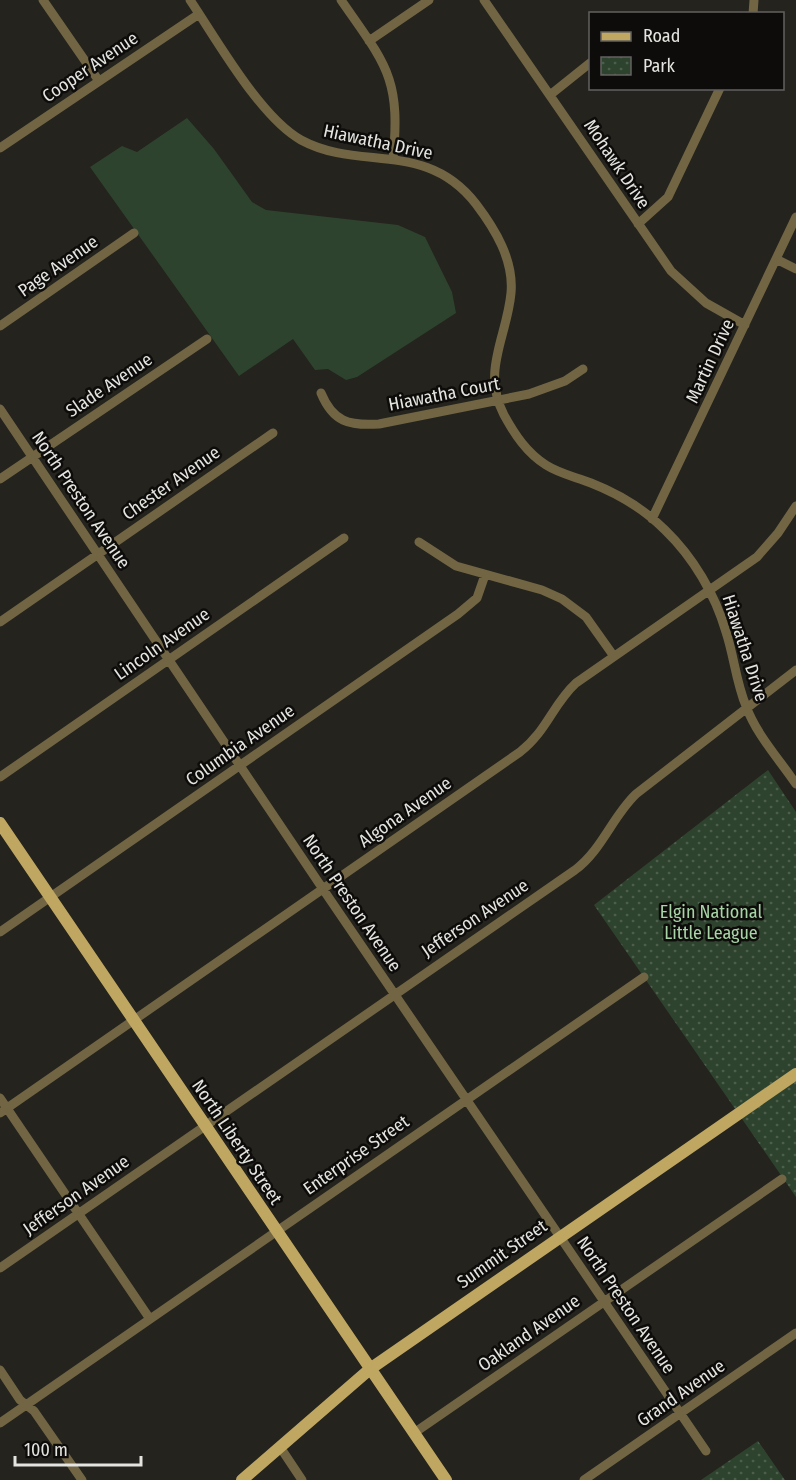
<svg xmlns="http://www.w3.org/2000/svg" width="796" height="1480" font-family="'Fira Sans Condensed',sans-serif">
<style>
.grass{fill:#2e432e}
.park{fill:url(#park-dots)}
.lines{fill:none;stroke-linecap:round;stroke-linejoin:round}
.minor{stroke:#716544;stroke-width:9}
.major{stroke:#c0a761;stroke-width:12}
.labels{text-anchor:middle;dominant-baseline:central;stroke-width:5;stroke-linejoin:round;paint-order:stroke}
.street-label{font-size:18px;fill:#e4e4e0;stroke:#0d0c0a}
.park-label{font-size:18px;fill:#a7d5a6;stroke:#0d0c0a}
</style>
<defs>
<pattern id="park-dots" width="8" height="8" patternUnits="userSpaceOnUse" patternTransform="scale(1.5)"><rect width="8" height="8" fill="#2e432e"/><path d="M2 2h.1M6 6h.1" fill="none" stroke="#4c5e4c" stroke-width="1.8" stroke-linecap="round"/></pattern>
</defs>
<rect width="100%" height="100%" fill="#24231d"/>
<path class="grass" d="M 187,118 L 214,149 L 252,202 L 266,210 L 398,225 L 425,237 L 452,292 L 456,313 L 357,377 L 346,380 L 328,369 L 315,370 L 293,339 L 239,376 L 90,167 L 122,146 L 137,152 Z"/>
<path class="park" d="M 768,770 L 796,812 L 796,1197 L 594,905 Z
M 758,1441 L 785,1480 L 701,1480 Z"/>
<g class="lines">
<path class="minor" d="M 43,0 L 99,81
M 190,0 C 217,40 260,117 301,140 C 360,172 426,139 476,204 C 495,229 514,260 511,293 C 507,337 481,371 504,415 C 515,435 527,453 546,465 C 560,474 576,477 591,483 C 619,494 644,509 665,530 C 693,557 715,594 726,632 C 734,656 736,682 746,706 C 756,734 779,759 796,784
M 341,0 C 386,65 401,77 393,159
M 484,0 L 671,271 L 706,303 L 745,325
M 753,14 L 754,0
M 369,41 L 429,0
M 550,95 L 590,63
M 0,148 L 199,14
M 638,224 L 668,197 L 720,88
M 776,259 L 796,269
M 0,326 L 134,233
M 321,393 C 333,422 349,426 379,424 L 529,394 L 565,381 L 583,369
M 0,409 L 329,898 L 706,1451
M 0,479 L 207,339
M 652,519 L 796,217
M 419,542 L 456,566 L 542,590 L 562,599 L 586,617 L 613,655
M 0,622 L 273,433
M 0,777 L 344,538
M 0,932 L 458,614 L 477,598 L 485,575
M 0,1098 L 150,1319
M 0,1113 L 520,752 C 547,731 553,704 576,683 L 757,557 L 778,533 L 796,506
M 0,1268 L 575,870 C 602,850 612,817 636,794 L 796,670
M 0,1370 L 20,1400 L 34,1411 L 82,1480
M 0,1423 L 644,977
M 414,1433 L 782,1179
M 280,1447 L 302,1480
M 584,1480 L 796,1333"/>
<path class="major" d="M 0,823 L 446,1480
M 242,1480 L 370,1369 L 796,1074"/>
</g>
<g class="labels">
<g class="street-label">
<text transform="translate(90 67) rotate(-34)">Cooper Avenue</text>
<text transform="translate(378 142) rotate(12)">Hiawatha Drive</text>
<text transform="translate(617 164) rotate(56)">Mohawk Drive</text>
<text transform="translate(58 266) rotate(-35)">Page Avenue</text>
<text transform="translate(710 361) rotate(-65)">Martin Drive</text>
<text transform="translate(109 385) rotate(-34)">Slade Avenue</text>
<text transform="translate(444 394) rotate(-11)">Hiawatha Court</text>
<text transform="translate(171 483) rotate(-35)">Chester Avenue</text>
<text transform="translate(81 500) rotate(56)">North Preston Avenue</text>
<text transform="translate(162 644) rotate(-35)">Lincoln Avenue</text>
<text transform="translate(745 648) rotate(72)">Hiawatha Drive</text>
<text transform="translate(240 745) rotate(-35)">Columbia Avenue</text>
<text transform="translate(405 812) rotate(-35)">Algona Avenue</text>
<text transform="translate(352 903) rotate(56)">North Preston Avenue</text>
<text transform="translate(475 918) rotate(-34)">Jefferson Avenue</text>
<text transform="translate(237 1142) rotate(56)">North Liberty Street</text>
<text transform="translate(356 1155) rotate(-35)">Enterprise Street</text>
<text transform="translate(76 1195) rotate(-35)">Jefferson Avenue</text>
<text transform="translate(502 1254) rotate(-35)">Summit Street</text>
<text transform="translate(626 1305) rotate(56)">North Preston Avenue</text>
<text transform="translate(529 1333) rotate(-35)">Oakland Avenue</text>
<text transform="translate(681 1393) rotate(-35)">Grand Avenue</text>
</g>
<g class="park-label">
<text x="711" y="912">Elgin National<tspan x="711" dy="21">Little League</tspan></text>
</g>
</g>
<rect x="589" y="12" width="195" height="78" fill="#0d0c0a" stroke="#636260" stroke-width="1.5"/>
<rect x="601" y="32" width="30" height="9" fill="#c0a761" stroke="#636260" stroke-width="1.5"/>
<text x="643" y="42" font-size="18" fill="#e4e4e0">Road</text>
<rect x="601" y="57" width="30" height="18" fill="url(#park-dots)" stroke="#636260" stroke-width="1.5"/>
<text x="643" y="72" font-size="18" fill="#e4e4e0">Park</text>
<path d="M15 1456v9h126v-9" fill="none" stroke="#e4e4e0" stroke-width="3"/>
<text x="24" y="1456" font-size="18" fill="#e4e4e0" stroke="#0d0c0a" stroke-width="4.5" paint-order="stroke">100 m</text>
</svg>
